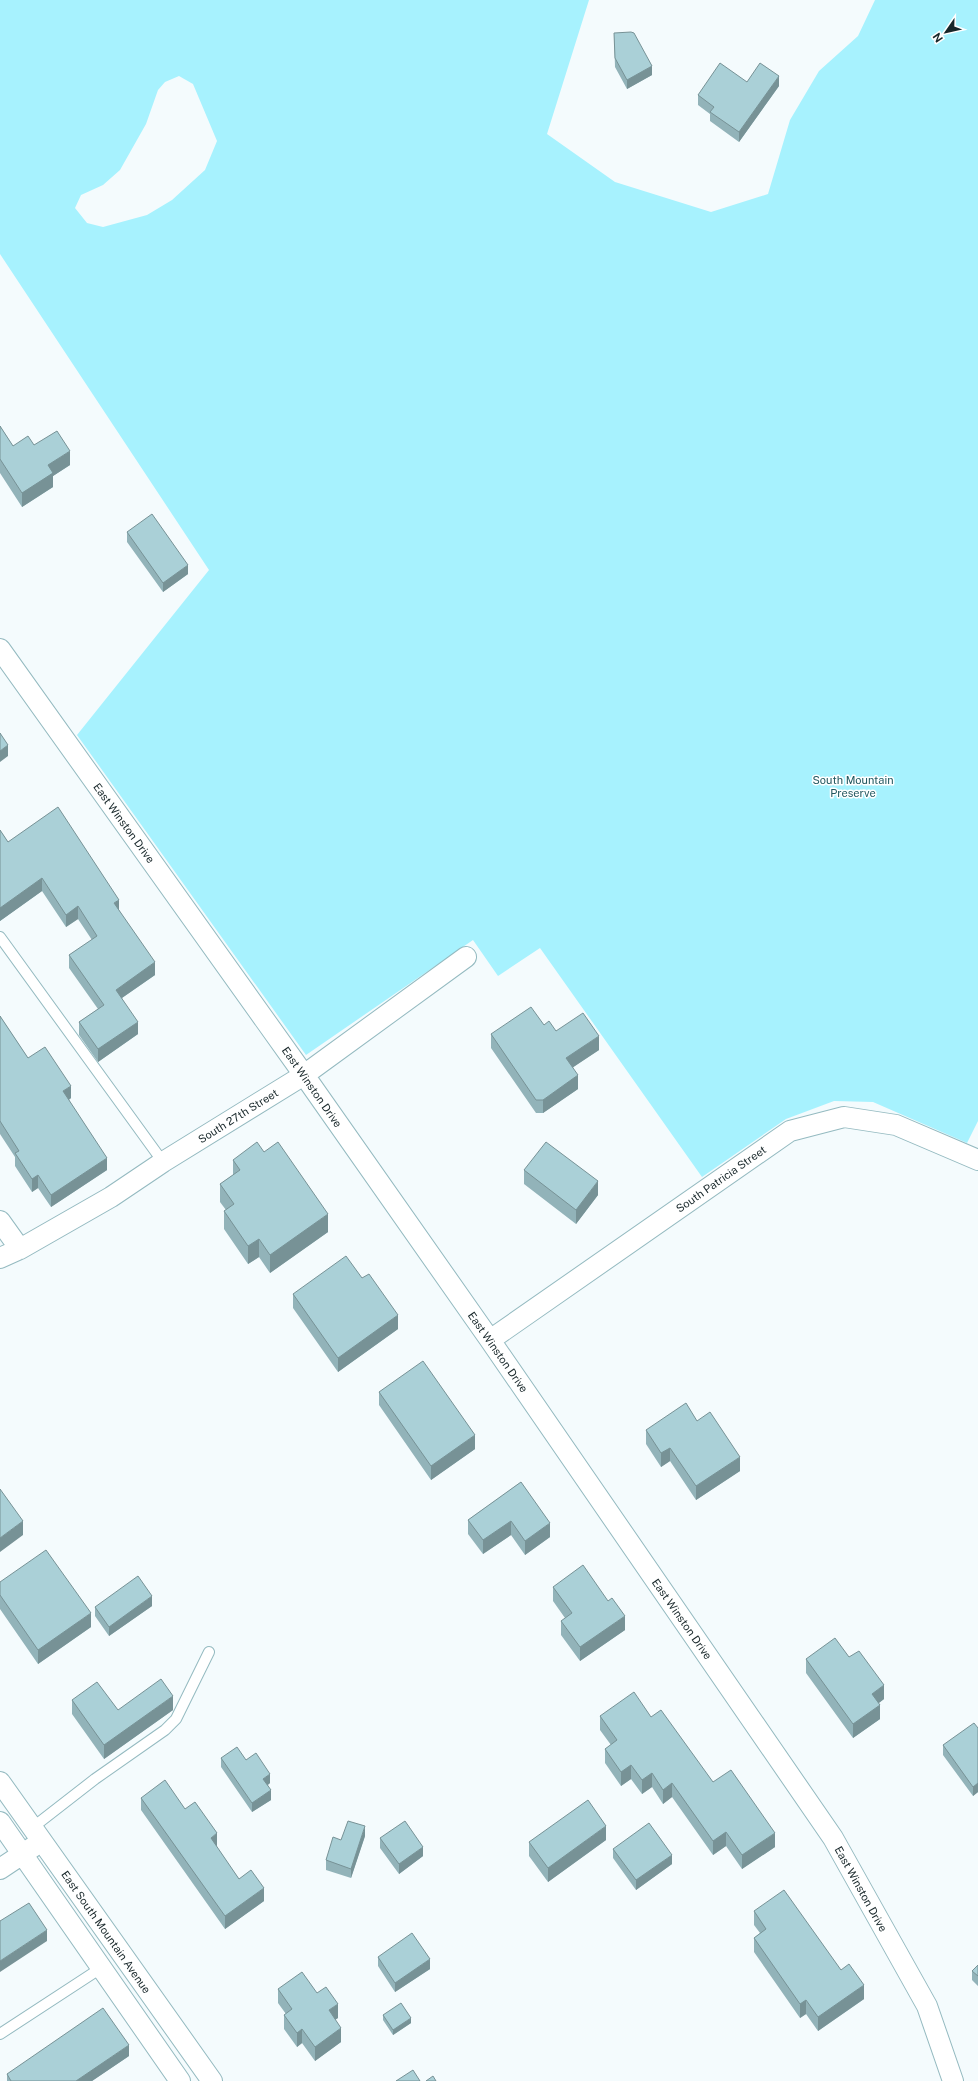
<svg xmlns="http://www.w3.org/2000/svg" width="978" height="2081" font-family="'Public Sans',sans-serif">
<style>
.green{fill:#a7f2fe;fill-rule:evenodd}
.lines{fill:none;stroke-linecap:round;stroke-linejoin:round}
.lane-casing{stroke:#94bac0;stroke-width:12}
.street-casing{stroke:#94bac0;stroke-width:22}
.lane{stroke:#fff;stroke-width:10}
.street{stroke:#fff;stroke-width:20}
.wall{fill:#92b3b9}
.shaded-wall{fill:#779296}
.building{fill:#aad0d7;stroke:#779296}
.labels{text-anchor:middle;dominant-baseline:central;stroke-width:3;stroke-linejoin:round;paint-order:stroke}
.park-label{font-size:11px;fill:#20575f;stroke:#fff}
.street-label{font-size:11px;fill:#18272a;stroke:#fff}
</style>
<rect width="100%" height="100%" fill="#f4fbfd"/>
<path class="green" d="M 0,0 L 589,0 L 547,134 L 615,182 L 711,212 L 768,194 L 790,120 L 819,71 L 858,36 L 875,0 L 978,0 L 978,1121 L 967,1143 L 873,1102 L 834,1101 L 786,1119 L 702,1177 L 540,948 L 498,976 L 473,940 L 306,1055 L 77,735 L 209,570 L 0,254 ZM 179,76 L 193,84 L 217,141 L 205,170 L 172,200 L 147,215 L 103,227 L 87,223 L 75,208 L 81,195 L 103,185 L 120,170 L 146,124 L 158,90 L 165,82 Z"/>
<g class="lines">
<defs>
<path id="lane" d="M 0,937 L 163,1162
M 32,1828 L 95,1779 L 165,1730 L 176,1719 L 209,1652
M 0,2034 L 101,1968"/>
<path id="street" d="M 0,649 L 304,1075 L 490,1340 L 833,1838 L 927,2006 L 953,2081
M 0,1221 L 20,1249
M 0,1258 L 20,1249 L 111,1197 L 163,1162 L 304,1075 L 466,957
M 490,1340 L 790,1131 L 844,1117 L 896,1125 L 978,1160
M 0,1782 L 212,2081
M 0,1822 L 180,2081
M 0,1869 L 33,1847"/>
</defs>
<use href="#lane" class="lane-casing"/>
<use href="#street" class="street-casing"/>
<use href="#lane" class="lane"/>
<use href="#street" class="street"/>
</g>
<path class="wall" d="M 614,33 L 652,75 L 627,89 L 615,67 Z
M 747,82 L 779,86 L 739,142 L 710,121 L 710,114 L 698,105 L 698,95 Z
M 0,426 L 13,446 L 34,445 L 70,465 L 53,476 L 53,487 L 22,507 L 0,473 Z
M 127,532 L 188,574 L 163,592 L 127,542 Z
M 0,830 L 8,842 L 119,910 L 155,975 L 122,998 L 138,1034 L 98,1062 L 79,1035 L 79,1022 L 98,1009 L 69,968 L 69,955 L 92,940 L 78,919 L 66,927 L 42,891 L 0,921 Z
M 0,1016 L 28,1058 L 71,1098 L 69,1100 L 107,1170 L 51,1207 L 38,1188 L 32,1192 L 15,1166 L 15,1157 L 0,1134 Z
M 544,1025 L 599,1050 L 573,1067 L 578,1089 L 543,1113 L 536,1113 L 491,1048 L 491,1034 Z
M 264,1152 L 328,1232 L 270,1273 L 259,1257 L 248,1264 L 224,1229 L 224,1211 L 226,1210 L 220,1202 L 220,1184 L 233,1175 L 233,1160 Z
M 524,1170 L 598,1195 L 576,1224 L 524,1184 Z
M 362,1278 L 398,1329 L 338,1372 L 293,1308 L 293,1294 Z
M 379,1392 L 475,1449 L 431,1480 L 379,1405 Z
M 697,1421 L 740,1471 L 696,1500 L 670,1461 L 661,1467 L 646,1444 L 646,1430 Z
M 521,1482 L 550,1537 L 525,1555 L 511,1535 L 483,1554 L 468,1534 L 468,1520 Z
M 0,1582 L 91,1627 L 38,1664 L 0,1609 Z
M 553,1587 L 625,1630 L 580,1661 L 561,1635 L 561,1621 L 565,1618 L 553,1601 Z
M 152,1606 L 109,1636 L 95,1616 L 95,1607 Z
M 849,1657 L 884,1699 L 879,1703 L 880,1719 L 853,1738 L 806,1673 L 806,1659 Z
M 72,1700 L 118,1710 L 173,1710 L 104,1759 L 72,1714 Z
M 600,1716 L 651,1717 L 775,1847 L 742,1869 L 726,1846 L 713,1855 L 672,1797 L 663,1804 L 652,1787 L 642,1794 L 631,1779 L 621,1786 L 605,1763 L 605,1749 L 611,1745 L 600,1730 Z
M 978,1728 L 978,1792 L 973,1796 L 943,1755 L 943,1745 Z
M 221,1758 L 246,1760 L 270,1783 L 268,1785 L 271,1800 L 252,1812 L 221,1767 Z
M 141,1798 L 185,1809 L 217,1846 L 216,1847 L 239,1879 L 264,1901 L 225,1929 L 141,1810 Z
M 365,1836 L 351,1878 L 326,1870 L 326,1860 L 341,1840 Z
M 380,1838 L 423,1856 L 399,1874 L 380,1848 Z
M 606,1840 L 548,1882 L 529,1856 L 529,1842 Z
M 613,1849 L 672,1864 L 636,1890 L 613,1858 Z
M 754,1911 L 841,1970 L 864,1999 L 818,2031 L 806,2014 L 800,2018 L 754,1952 L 754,1938 L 760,1933 L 754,1925 Z
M 378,1957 L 430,1969 L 395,1992 L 378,1966 Z
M 978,1965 L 978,1986 L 972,1980 L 972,1971 Z
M 278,1989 L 338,2018 L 335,2019 L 341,2042 L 315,2061 L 302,2043 L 297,2047 L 284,2029 L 284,2015 L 286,2014 L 278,2003 Z
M 383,2015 L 411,2023 L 393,2035 L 383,2020 Z
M 129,2056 L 92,2081 L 7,2081 L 7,2074 Z"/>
<path class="shaded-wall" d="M 652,66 L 652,75 L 627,89 L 627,80 Z
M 779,76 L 779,86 L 739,142 L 739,132 Z
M 70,451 L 70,465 L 53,476 L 53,487 L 22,507 L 22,493 L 48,465 Z
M 188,565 L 188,574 L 163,592 L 163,583 Z
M 8,745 L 8,756 L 0,762 L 0,751 Z
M 42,878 L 42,891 L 0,921 L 0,908 Z
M 119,900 L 119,912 L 114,903 Z
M 78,906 L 78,919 L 66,927 L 66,915 Z
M 155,962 L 155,975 L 116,1002 L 116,990 Z
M 138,1022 L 138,1034 L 98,1062 L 98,1049 Z
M 599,1036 L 599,1050 L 566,1072 L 566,1058 Z
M 578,1075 L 578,1089 L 543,1113 L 543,1100 Z
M 71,1086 L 71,1098 L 63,1103 L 63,1091 Z
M 107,1158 L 107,1170 L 51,1207 L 51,1195 Z
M 38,1175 L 38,1188 L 32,1192 L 32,1179 Z
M 598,1181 L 598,1195 L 576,1224 L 576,1210 Z
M 328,1214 L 328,1232 L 270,1273 L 270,1255 Z
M 259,1239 L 259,1257 L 248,1264 L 248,1246 Z
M 398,1315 L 398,1329 L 338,1372 L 338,1358 Z
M 475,1435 L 475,1449 L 431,1480 L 431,1466 Z
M 670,1448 L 670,1461 L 661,1467 L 661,1453 Z
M 740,1457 L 740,1471 L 696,1500 L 696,1486 Z
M 23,1521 L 23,1535 L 0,1552 L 0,1538 Z
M 511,1521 L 511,1535 L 483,1554 L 483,1540 Z
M 550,1523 L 550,1537 L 525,1555 L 525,1541 Z
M 152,1596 L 152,1606 L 109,1636 L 109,1627 Z
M 91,1613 L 91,1627 L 38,1664 L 38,1650 Z
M 625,1616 L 625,1630 L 580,1661 L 580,1647 Z
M 884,1685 L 884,1699 L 872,1708 L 872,1694 Z
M 173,1696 L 173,1710 L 104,1759 L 104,1745 Z
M 880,1705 L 880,1719 L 853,1738 L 853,1724 Z
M 631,1765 L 631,1779 L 621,1786 L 621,1772 Z
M 652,1773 L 652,1787 L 642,1794 L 642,1780 Z
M 270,1774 L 270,1783 L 263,1788 L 263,1779 Z
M 672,1783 L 672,1797 L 663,1804 L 663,1790 Z
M 978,1783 L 978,1792 L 973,1796 L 973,1787 Z
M 271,1790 L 271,1800 L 252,1812 L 252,1803 Z
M 365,1826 L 365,1836 L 351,1878 L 351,1869 Z
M 606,1826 L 606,1840 L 548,1882 L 548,1868 Z
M 726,1832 L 726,1846 L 713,1855 L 713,1841 Z
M 217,1833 L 217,1846 L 211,1851 L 211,1838 Z
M 775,1833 L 775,1847 L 742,1869 L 742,1855 Z
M 423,1847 L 423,1856 L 399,1874 L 399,1864 Z
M 672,1855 L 672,1864 L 636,1890 L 636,1880 Z
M 264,1888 L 264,1901 L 225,1929 L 225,1916 Z
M 47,1930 L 47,1941 L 0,1972 L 0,1961 Z
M 430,1959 L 430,1969 L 395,1992 L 395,1983 Z
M 864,1985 L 864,1999 L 818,2031 L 818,2017 Z
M 806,2000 L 806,2014 L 800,2018 L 800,2004 Z
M 338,2004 L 338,2018 L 329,2024 L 329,2010 Z
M 411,2018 L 411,2023 L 393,2035 L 393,2030 Z
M 341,2028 L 341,2042 L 315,2061 L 315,2047 Z
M 302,2029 L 302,2043 L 297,2047 L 297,2033 Z
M 129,2045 L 129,2056 L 92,2081 L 76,2081 Z"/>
<path class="building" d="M 631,32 L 634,33 L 652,66 L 627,80 L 615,58 L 614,33 Z
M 720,63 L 747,82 L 760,63 L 779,76 L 739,132 L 710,112 L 714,107 L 698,95 Z
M 0,426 L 13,446 L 28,436 L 34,445 L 57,431 L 70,451 L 48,465 L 53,473 L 22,493 L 0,459 Z
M 152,514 L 188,565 L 163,583 L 127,532 Z
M 0,733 L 8,745 L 0,751 Z
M 58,807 L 119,900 L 114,903 L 155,962 L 116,990 L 138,1022 L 98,1049 L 79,1022 L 104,1005 L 69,955 L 97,936 L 78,906 L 66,915 L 42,878 L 0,908 L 0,830 L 8,842 Z
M 531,1007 L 544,1025 L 549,1021 L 556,1031 L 583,1013 L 599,1036 L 566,1058 L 578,1075 L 543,1100 L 536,1100 L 491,1034 Z
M 0,1016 L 28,1058 L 45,1047 L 71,1086 L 63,1091 L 107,1158 L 51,1195 L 38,1175 L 32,1179 L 15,1153 L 19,1151 L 0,1121 Z
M 257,1142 L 264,1152 L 278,1142 L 328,1214 L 270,1255 L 259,1239 L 248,1246 L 224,1211 L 234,1204 L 220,1184 L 240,1170 L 233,1160 Z
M 546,1142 L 598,1181 L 576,1210 L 524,1170 Z
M 346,1256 L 362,1278 L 369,1274 L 398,1315 L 338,1358 L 293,1294 Z
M 423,1361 L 475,1435 L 431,1466 L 379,1392 Z
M 686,1403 L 697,1421 L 710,1412 L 740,1457 L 696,1486 L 670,1448 L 661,1453 L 646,1430 Z
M 521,1482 L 550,1523 L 525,1541 L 511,1521 L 483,1540 L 468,1520 Z
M 0,1489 L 23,1521 L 0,1538 Z
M 46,1550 L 91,1613 L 38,1650 L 0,1595 L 0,1582 Z
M 583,1565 L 608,1601 L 612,1598 L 625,1616 L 580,1647 L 561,1621 L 572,1613 L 553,1587 Z
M 138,1576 L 152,1596 L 109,1627 L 95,1607 Z
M 835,1638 L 849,1657 L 859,1651 L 884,1685 L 872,1694 L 880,1705 L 853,1724 L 806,1659 Z
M 161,1679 L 173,1696 L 104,1745 L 72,1700 L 97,1682 L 118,1710 Z
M 634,1692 L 651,1717 L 661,1710 L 713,1782 L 731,1770 L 775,1833 L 742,1855 L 726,1832 L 713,1841 L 672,1783 L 663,1790 L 652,1773 L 642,1780 L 631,1765 L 621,1772 L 605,1749 L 617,1740 L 600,1716 Z
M 974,1723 L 978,1728 L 978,1783 L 973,1787 L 943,1745 Z
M 237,1747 L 246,1760 L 256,1753 L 270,1774 L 263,1779 L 271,1790 L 252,1803 L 221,1758 Z
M 165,1780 L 185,1809 L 195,1802 L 217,1833 L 211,1838 L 239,1879 L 251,1870 L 264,1888 L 225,1916 L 141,1798 Z
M 588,1800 L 606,1826 L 548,1868 L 529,1842 Z
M 348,1821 L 365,1826 L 351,1869 L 326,1860 L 333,1837 L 341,1840 Z
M 405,1821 L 423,1847 L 399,1864 L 380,1838 Z
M 649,1823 L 672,1855 L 636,1880 L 613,1849 Z
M 784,1890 L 841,1970 L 849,1964 L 864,1985 L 818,2017 L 806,2000 L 800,2004 L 754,1938 L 766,1929 L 754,1911 Z
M 29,1903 L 47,1930 L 0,1961 L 0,1921 Z
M 412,1933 L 430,1959 L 395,1983 L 378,1957 Z
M 978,1965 L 978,1976 L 972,1971 Z
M 302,1972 L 317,1993 L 326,1987 L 338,2004 L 329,2010 L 341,2028 L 315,2047 L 302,2029 L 297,2033 L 284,2015 L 292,2009 L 278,1989 Z
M 401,2003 L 411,2018 L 393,2030 L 383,2015 Z
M 103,2008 L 129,2045 L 76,2081 L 11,2081 L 7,2074 Z
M 413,2070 L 420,2081 L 396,2081 Z
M 433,2076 L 436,2081 L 426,2081 Z"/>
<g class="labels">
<g class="park-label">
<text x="853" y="780">South Mountain<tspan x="853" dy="13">Preserve</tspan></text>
</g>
<g class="street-label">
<text transform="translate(124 823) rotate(54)">East Winston Drive</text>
<text transform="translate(312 1087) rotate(55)">East Winston Drive</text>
<text transform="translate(238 1116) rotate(-32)">South 27th Street</text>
<text transform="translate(721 1179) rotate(-35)">South Patricia Street</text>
<text transform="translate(498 1352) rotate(55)">East Winston Drive</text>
<text transform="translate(682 1619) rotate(55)">East Winston Drive</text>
<text transform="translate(861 1889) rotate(61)">East Winston Drive</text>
<text transform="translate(106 1932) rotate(55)">East South Mountain Avenue</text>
</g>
</g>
<g transform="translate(946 32) rotate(236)" stroke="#ffffff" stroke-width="3" paint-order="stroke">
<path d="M0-3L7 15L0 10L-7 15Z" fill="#18272a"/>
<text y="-6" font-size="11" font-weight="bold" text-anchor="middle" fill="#18272a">N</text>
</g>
</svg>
